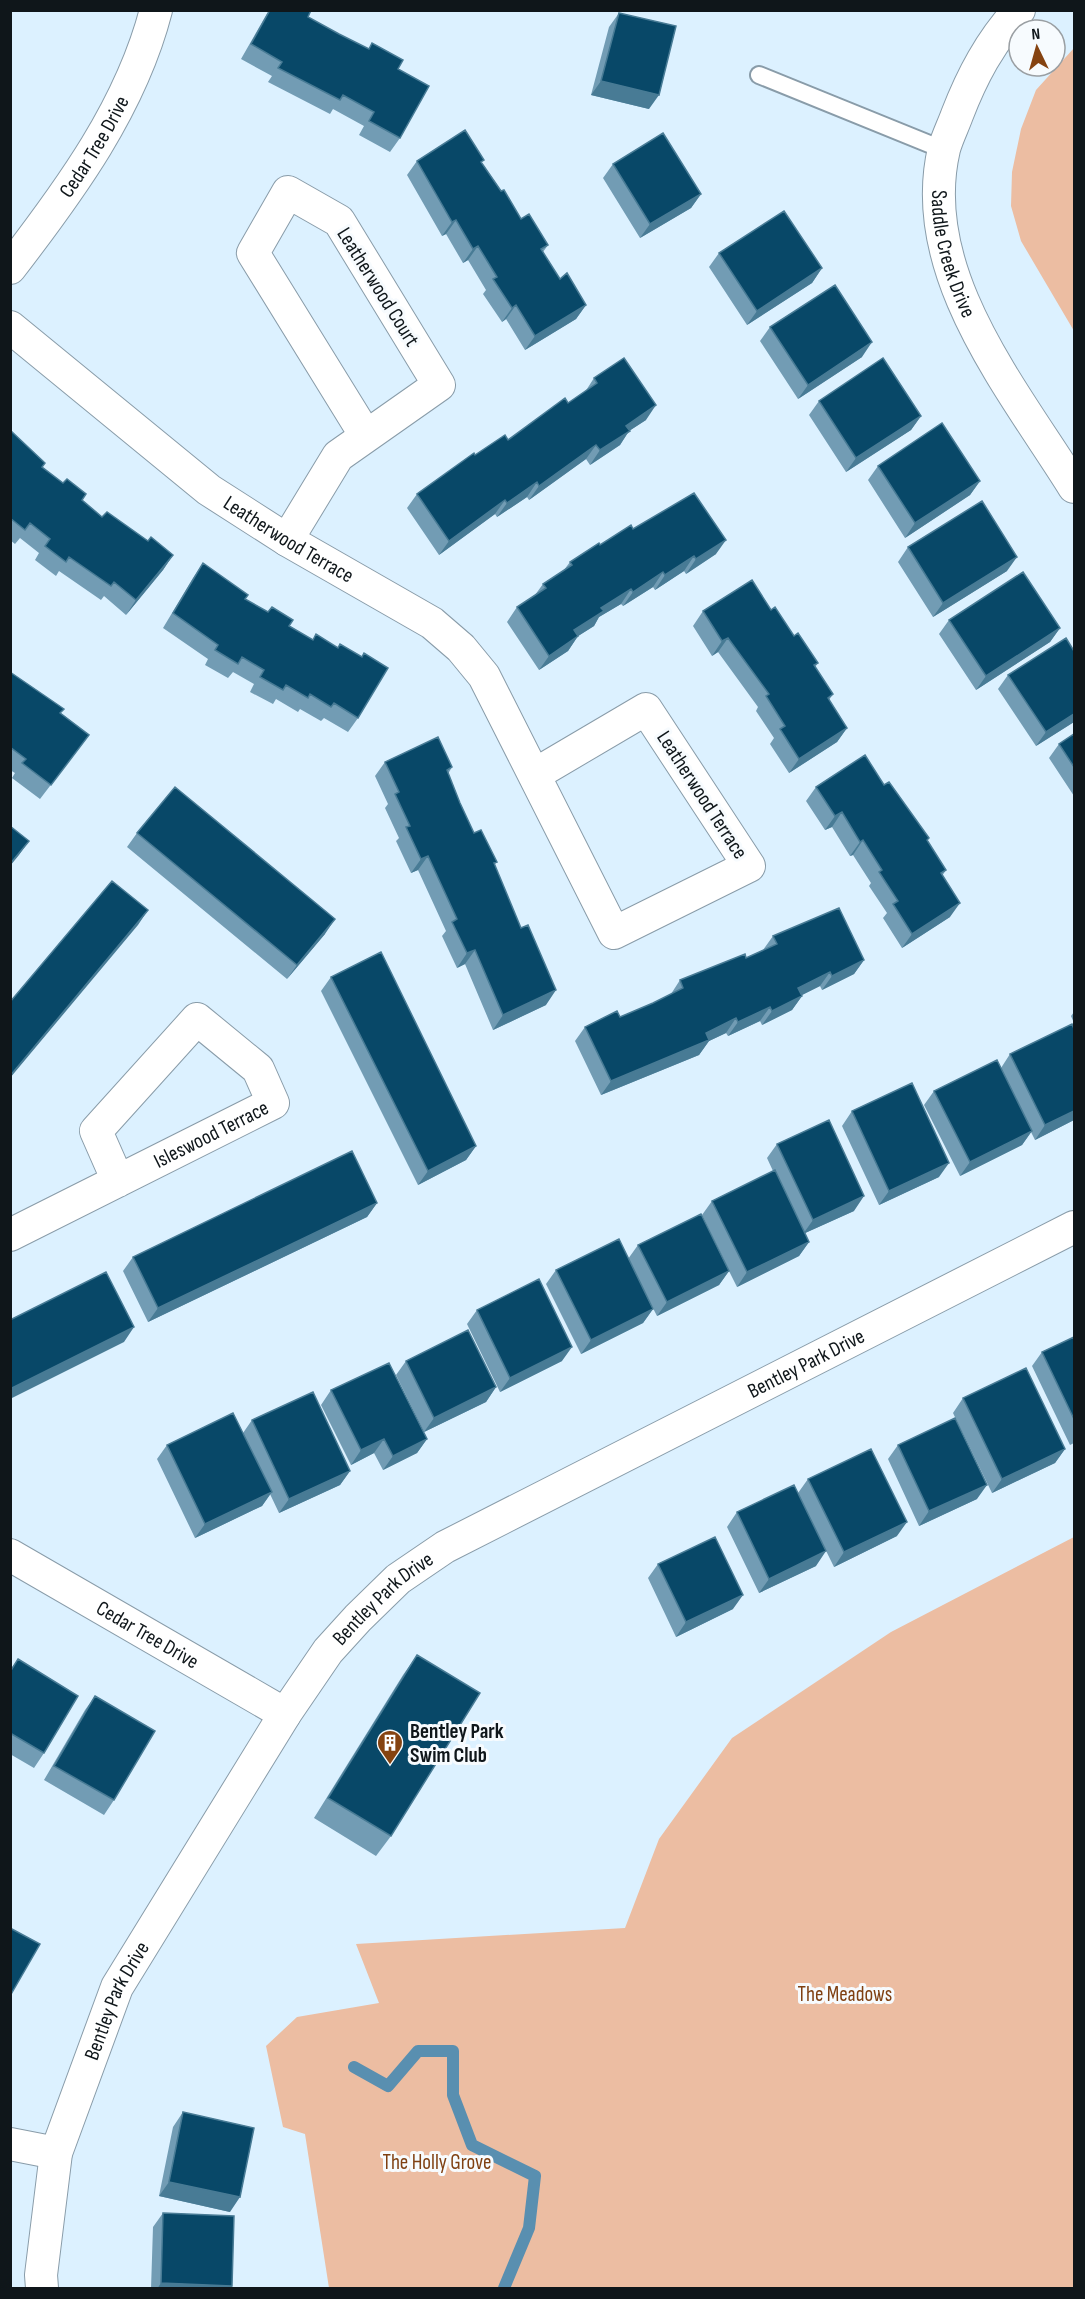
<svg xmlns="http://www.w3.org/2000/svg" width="1085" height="2299" font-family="'Sofia Sans Condensed',sans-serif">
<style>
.green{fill:#ecbda2}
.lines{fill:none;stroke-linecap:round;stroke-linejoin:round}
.stream{stroke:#598fb0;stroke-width:12}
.lane-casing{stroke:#899ca9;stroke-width:20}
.street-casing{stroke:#899ca9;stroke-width:34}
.lane{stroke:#fff;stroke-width:16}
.street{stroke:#fff;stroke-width:32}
.wall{fill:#729cb4}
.shaded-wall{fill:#487b95}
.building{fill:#084868;stroke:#487b95;stroke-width:1.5}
.labels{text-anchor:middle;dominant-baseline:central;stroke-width:6;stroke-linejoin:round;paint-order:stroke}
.street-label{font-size:21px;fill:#0f161a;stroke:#f7fbfe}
.poi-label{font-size:21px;font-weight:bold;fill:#0f161a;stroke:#f7fbfe;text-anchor:start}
.park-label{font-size:21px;fill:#7f4012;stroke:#f7fbfe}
</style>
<rect width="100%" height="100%" fill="#dcf1ff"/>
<path class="green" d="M 1074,48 L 1074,331 L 1021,241 L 1011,206 L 1012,172 L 1021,129 L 1036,90 Z
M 1074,1537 L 1074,2288 L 329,2288 L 305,2134 L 283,2127 L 266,2046 L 297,2017 L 379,2003 L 356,1944 L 625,1928 L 659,1839 L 732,1738 L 891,1632 Z"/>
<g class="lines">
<path class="stream" d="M 354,2067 L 388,2086 L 418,2051 L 453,2051 L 453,2095 L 472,2145 L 535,2176 L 529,2228 L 504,2288"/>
<defs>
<path id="lane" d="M 759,75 L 944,150"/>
<g id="street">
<path id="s1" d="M 1019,10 C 990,42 972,76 957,115 C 953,126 947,138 944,149 C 915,272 1013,389 1074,487"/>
<path id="s2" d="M 10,268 C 70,190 131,107 156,10"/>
<path id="s3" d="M 10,327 L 209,490 L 287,540 L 432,623 L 461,648 L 484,676 L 614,933 L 749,866 L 646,709 L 534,775"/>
<path d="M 287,540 L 338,456 L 439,385 L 339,221 L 288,192 L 253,253 L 366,436"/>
<path id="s4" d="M 10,1235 L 273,1103 L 258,1069 L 197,1019 L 96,1131 L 118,1181"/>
<path id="s5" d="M 10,1555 L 285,1714"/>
<path d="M 10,2144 L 56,2153"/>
<path id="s6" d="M 42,2288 L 41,2275 L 56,2153 L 117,1987 L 285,1714 L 328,1651 L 358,1618 L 398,1579 L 445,1547 L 1074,1227"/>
</g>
</defs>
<use href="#lane" class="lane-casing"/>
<use href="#street" class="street-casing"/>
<use href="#lane" class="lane"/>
<use href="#street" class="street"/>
</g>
<path class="wall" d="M 269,10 L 311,10 L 308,17 L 398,69 L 400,138 L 390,152 L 359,135 L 364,126 L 333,109 L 330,114 L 268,82 L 272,76 L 241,59 Z
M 619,13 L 649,109 L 591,95 L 609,27 Z
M 417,161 L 482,163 L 521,219 L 548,245 L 543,252 L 560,279 L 586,305 L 576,319 L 525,350 L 506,319 L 502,322 L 483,294 L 486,290 L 468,260 L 463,263 L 446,234 L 442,236 L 407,175 Z
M 613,164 L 701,194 L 691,208 L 640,238 L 603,178 Z
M 719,253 L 822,268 L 812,283 L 747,325 L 709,267 Z
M 770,327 L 862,357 L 798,399 L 760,341 Z
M 594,378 L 646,420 L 629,431 L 620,445 L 590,465 L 586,459 L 529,500 L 527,497 L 497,517 L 495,514 L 439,555 L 407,508 L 417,494 L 568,403 L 585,392 Z
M 819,401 L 921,416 L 911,430 L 846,472 L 809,415 Z
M 10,430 L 42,467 L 102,517 L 173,555 L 163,570 L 126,615 L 104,596 L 101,600 L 59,571 L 56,576 L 35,560 L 39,553 L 20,538 L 15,544 L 10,540 Z
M 878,466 L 980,481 L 970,495 L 905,538 L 868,480 Z
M 633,529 L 716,554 L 686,574 L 684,571 L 655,590 L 653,587 L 623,606 L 621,604 L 599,617 L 594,626 L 578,636 L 568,651 L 539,670 L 507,622 L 517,607 L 535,595 L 543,584 L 564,570 L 570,562 L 600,545 Z
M 908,547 L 1007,571 L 933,617 L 898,562 Z
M 203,563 L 245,599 L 313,640 L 338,647 L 340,644 L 361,657 L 364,653 L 358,718 L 348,732 L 324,718 L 321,721 L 300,709 L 298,712 L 276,699 L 273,704 L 250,692 L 254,684 L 233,672 L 228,678 L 205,665 L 208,659 L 163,628 L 193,578 Z
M 771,610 L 818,663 L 815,667 L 833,694 L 829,700 L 847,728 L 837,742 L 789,773 L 770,744 L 774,738 L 756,711 L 758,707 L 718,652 L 712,656 L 693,626 L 703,611 Z
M 949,620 L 1060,628 L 1050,642 L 976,690 L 939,634 Z
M 10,672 L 61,713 L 89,735 L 40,799 L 12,778 L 15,773 L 10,770 Z
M 1008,675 L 1074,722 L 1036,746 L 998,689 Z
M 1074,734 L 1074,796 L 1049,758 L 1059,744 Z
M 385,762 L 452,767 L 448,774 L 460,803 L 474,833 L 497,862 L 494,865 L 546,1005 L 493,1030 L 465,964 L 457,968 L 442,936 L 446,931 L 418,870 L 411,873 L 396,841 L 399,838 L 385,808 L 388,804 L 375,776 Z
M 884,785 L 929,838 L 927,840 L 946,870 L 942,876 L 950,917 L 902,948 L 883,918 L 887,913 L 869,886 L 871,883 L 853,855 L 850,856 L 832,827 L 825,830 L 806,801 L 816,787 Z
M 137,833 L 325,934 L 287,979 L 127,847 Z
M 773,936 L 864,960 L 854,974 L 822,990 L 820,986 L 802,995 L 802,996 L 792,1010 L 762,1025 L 760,1021 L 728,1036 L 726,1033 L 709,1041 L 699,1055 L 601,1095 L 575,1041 L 585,1027 L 620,1017 L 653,1003 L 671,994 L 680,980 L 746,958 L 763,950 Z
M 331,977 L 476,1146 L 466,1160 L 418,1185 L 321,991 Z
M 1074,1012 L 1074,1023 L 1071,1016 Z
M 1074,1029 L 1074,1120 L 1035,1140 L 1031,1132 L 1022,1145 L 960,1176 L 924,1105 L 934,1091 L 1001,1068 L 1010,1054 Z
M 852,1111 L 939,1177 L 879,1205 L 842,1126 Z
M 777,1144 L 854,1211 L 805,1233 L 809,1242 L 799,1256 L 737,1287 L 729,1271 L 719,1285 L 657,1316 L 628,1259 L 638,1245 L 724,1260 L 702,1215 L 712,1201 L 773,1171 L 767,1158 Z
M 377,1203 L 367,1217 L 148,1322 L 123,1271 L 133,1257 Z
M 556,1270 L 653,1309 L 643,1323 L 581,1354 L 546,1284 Z
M 477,1310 L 562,1361 L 500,1392 L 467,1324 Z
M 1074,1337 L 1074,1443 L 1070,1445 L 1032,1366 L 1042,1352 Z
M 406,1361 L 496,1387 L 486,1402 L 424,1432 L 396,1375 Z
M 331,1390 L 427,1439 L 417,1453 L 383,1470 L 374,1453 L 351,1465 L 321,1405 Z
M 963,1398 L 1065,1449 L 1055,1463 L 992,1493 L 953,1413 Z
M 252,1420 L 350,1471 L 340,1485 L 279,1513 L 270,1494 L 262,1506 L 195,1538 L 157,1459 L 167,1445 L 243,1433 Z
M 898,1445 L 977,1499 L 919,1526 L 888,1459 Z
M 808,1479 L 897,1536 L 834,1567 L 806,1510 L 816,1566 L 759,1593 L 727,1527 L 737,1512 L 798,1493 Z
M 658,1564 L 733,1609 L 676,1637 L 648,1578 Z
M 417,1655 L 391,1836 L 376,1856 L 314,1818 L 403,1675 Z
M 18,1659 L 44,1753 L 34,1768 L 10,1754 L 10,1670 Z
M 95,1696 L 114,1800 L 104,1815 L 44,1780 L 85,1710 Z
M 183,2112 L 230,2212 L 159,2196 L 173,2127 Z
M 163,2213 L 232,2286 L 231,2289 L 151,2289 L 153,2227 Z"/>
<path class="shaded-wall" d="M 601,81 L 659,95 L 649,109 L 591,95 Z
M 701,194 L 691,208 L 640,238 L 650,224 Z
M 456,220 L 446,234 L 442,236 L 452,222 Z
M 478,246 L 468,260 L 463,263 L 473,249 Z
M 822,268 L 812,283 L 747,325 L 757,311 Z
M 516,305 L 506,319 L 502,322 L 512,308 Z
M 586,305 L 576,319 L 525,350 L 535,336 Z
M 872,342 L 862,357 L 798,399 L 808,385 Z
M 656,405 L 646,420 L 629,431 L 620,445 L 590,465 L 600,450 L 626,426 Z
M 921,416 L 911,430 L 846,472 L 856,458 Z
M 596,445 L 586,459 L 529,500 L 539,486 Z
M 980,481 L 970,495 L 905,538 L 915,523 Z
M 537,482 L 527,497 L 497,517 L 507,503 Z
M 505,500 L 495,514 L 439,555 L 449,541 Z
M 726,540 L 716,554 L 686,574 L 696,559 Z
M 173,555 L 163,570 L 126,615 L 136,600 Z
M 694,556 L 684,571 L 655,590 L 665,575 Z
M 1017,557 L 1007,571 L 933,617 L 943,603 Z
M 663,572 L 653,587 L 623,606 L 633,592 Z
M 631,589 L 621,604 L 599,617 L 594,626 L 564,645 L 574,630 L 601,608 Z
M 1060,628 L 1050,642 L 976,690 L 986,676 Z
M 578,636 L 568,651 L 539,670 L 549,656 Z
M 728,638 L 718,652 L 712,656 L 722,641 Z
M 1074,714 L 1074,722 L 1036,746 L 1046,732 Z
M 847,728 L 837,742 L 789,773 L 799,759 Z
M 842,812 L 832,827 L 825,830 L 835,816 Z
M 863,840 L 853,855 L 850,856 L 860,842 Z
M 29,841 L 19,855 L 10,866 L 10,864 Z
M 428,856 L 418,870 L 411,873 L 421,859 Z
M 960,903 L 950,917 L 902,948 L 912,934 Z
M 148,910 L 138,925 L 10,1078 L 10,1076 Z
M 335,919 L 325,934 L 287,979 L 297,965 Z
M 475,950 L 465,964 L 457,968 L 467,953 Z
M 864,960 L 854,974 L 822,990 L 832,976 Z
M 830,972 L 820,986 L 788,1002 L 798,988 Z
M 556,990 L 546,1005 L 493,1030 L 503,1015 Z
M 802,996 L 792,1010 L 762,1025 L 772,1011 Z
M 770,1007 L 760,1021 L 728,1036 L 738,1022 Z
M 736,1018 L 726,1033 L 709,1041 L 699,1055 L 601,1095 L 611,1081 Z
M 1074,1111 L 1074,1120 L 1035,1140 L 1045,1125 Z
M 1032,1131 L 1022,1145 L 960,1176 L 970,1162 Z
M 476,1146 L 466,1160 L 418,1185 L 428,1171 Z
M 949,1163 L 939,1177 L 879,1205 L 889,1191 Z
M 864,1196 L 854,1211 L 803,1234 L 813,1220 Z
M 377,1203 L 367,1217 L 148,1322 L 158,1308 Z
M 809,1242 L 799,1256 L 737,1287 L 747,1272 Z
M 729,1271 L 719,1285 L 657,1316 L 667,1302 Z
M 653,1309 L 643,1323 L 581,1354 L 591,1340 Z
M 134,1327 L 124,1342 L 10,1399 L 10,1389 Z
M 572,1347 L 562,1361 L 500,1392 L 510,1378 Z
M 496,1387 L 486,1402 L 424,1432 L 434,1418 Z
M 384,1439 L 374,1453 L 351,1465 L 361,1450 Z
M 427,1439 L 417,1453 L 383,1470 L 393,1456 Z
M 1065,1449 L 1055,1463 L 992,1493 L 1002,1479 Z
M 350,1471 L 340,1485 L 279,1513 L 289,1499 Z
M 987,1485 L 977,1499 L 919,1526 L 929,1511 Z
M 272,1492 L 262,1506 L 195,1538 L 205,1524 Z
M 907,1522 L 897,1536 L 834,1567 L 844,1552 Z
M 826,1551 L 816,1566 L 759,1593 L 769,1579 Z
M 743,1595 L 733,1609 L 676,1637 L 686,1622 Z
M 169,2182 L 240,2197 L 230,2212 L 159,2196 Z
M 161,2283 L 232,2286 L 231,2289 L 157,2289 Z"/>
<path class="building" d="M 270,10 L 311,10 L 308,17 L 339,34 L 369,49 L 372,43 L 403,60 L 398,69 L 429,86 L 400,138 L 369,121 L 374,112 L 343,95 L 340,100 L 278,68 L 282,62 L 251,44 Z
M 619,13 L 676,26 L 659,95 L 601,81 Z
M 465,130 L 484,160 L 481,162 L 501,191 L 504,190 L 521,219 L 529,214 L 548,245 L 541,249 L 560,279 L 567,273 L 586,305 L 535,336 L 516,305 L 512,308 L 493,279 L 497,277 L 478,246 L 473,249 L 456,220 L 452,222 L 417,161 Z
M 663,133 L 701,194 L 650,224 L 613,164 Z
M 784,211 L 822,268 L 757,311 L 719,253 Z
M 835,285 L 872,342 L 808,385 L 770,327 Z
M 624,358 L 656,405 L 626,426 L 630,431 L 600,450 L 596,445 L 539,486 L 537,482 L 507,503 L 505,500 L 449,541 L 417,494 L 474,453 L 475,455 L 505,435 L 508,440 L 565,398 L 568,403 L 597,383 L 594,378 Z
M 883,358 L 921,416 L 856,458 L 819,401 Z
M 942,423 L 980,481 L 915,523 L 878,466 Z
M 10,430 L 45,463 L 42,467 L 63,483 L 67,479 L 86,494 L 82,500 L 102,517 L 107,512 L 148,541 L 151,537 L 173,555 L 136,600 L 114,582 L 111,586 L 69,557 L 66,562 L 45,546 L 50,539 L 30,523 L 25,530 L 10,518 Z
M 694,493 L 726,540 L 696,559 L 694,556 L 665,575 L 663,572 L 633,592 L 631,589 L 601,608 L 604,611 L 574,630 L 578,636 L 549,656 L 517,607 L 546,588 L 543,584 L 572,565 L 570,562 L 599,543 L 600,545 L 631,525 L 633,529 Z
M 982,501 L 1017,557 L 943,603 L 908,547 Z
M 203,563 L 248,595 L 245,599 L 268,612 L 272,607 L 293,620 L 289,626 L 313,640 L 316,634 L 338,648 L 340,644 L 362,657 L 364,653 L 388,668 L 358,718 L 334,703 L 331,707 L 310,694 L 308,698 L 286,685 L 283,690 L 260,677 L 264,670 L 242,657 L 238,664 L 215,650 L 218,645 L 173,613 Z
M 1023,572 L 1060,628 L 986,676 L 949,620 Z
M 752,580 L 771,610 L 775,607 L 794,636 L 798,633 L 818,663 L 814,665 L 833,694 L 828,698 L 847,728 L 799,759 L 780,729 L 785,726 L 766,696 L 769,694 L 728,638 L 722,641 L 703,611 Z
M 1066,638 L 1074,651 L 1074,714 L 1046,732 L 1008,675 Z
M 10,672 L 64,709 L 60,713 L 89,735 L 51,785 L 22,763 L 26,759 L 10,747 Z
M 1074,734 L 1074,767 L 1059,744 Z
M 438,737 L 452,767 L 447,770 L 460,803 L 474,833 L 481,830 L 497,862 L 494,863 L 521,928 L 528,925 L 556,990 L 503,1015 L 475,950 L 467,953 L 452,922 L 457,919 L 428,856 L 421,859 L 406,827 L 410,826 L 395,794 L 399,792 L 385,762 Z
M 865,755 L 884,785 L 889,782 L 929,838 L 927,840 L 946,870 L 941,873 L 960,903 L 912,934 L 893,904 L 898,901 L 879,872 L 882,870 L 863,840 L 860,842 L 842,812 L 835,816 L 816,787 Z
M 175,787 L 335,919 L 297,965 L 137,833 Z
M 10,826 L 29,841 L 10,864 Z
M 112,881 L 148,910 L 10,1076 L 10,1002 Z
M 839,908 L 864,960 L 832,976 L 830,972 L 798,988 L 802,996 L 772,1011 L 770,1007 L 738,1022 L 736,1018 L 706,1033 L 709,1040 L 611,1081 L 585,1027 L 617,1011 L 620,1017 L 653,1003 L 683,988 L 680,980 L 745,954 L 746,958 L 777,944 L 773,936 Z
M 381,952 L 476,1146 L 428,1171 L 331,977 Z
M 1072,1024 L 1074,1029 L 1074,1111 L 1045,1125 L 1010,1054 Z
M 997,1060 L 1032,1131 L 970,1162 L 934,1091 Z
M 912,1083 L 949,1163 L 889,1191 L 852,1111 Z
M 829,1120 L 864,1196 L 813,1220 L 777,1144 Z
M 352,1151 L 377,1203 L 158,1308 L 133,1257 Z
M 775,1170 L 809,1242 L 747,1272 L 712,1201 Z
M 701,1214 L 729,1271 L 667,1302 L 638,1245 Z
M 619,1239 L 653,1309 L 591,1340 L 556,1270 Z
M 106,1272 L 134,1327 L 10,1389 L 10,1320 Z
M 539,1279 L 572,1347 L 510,1378 L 477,1310 Z
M 468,1330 L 496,1387 L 434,1418 L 406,1361 Z
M 1074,1337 L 1074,1419 L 1042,1352 Z
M 389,1363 L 427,1439 L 393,1456 L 384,1439 L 361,1450 L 331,1390 Z
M 1026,1368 L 1065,1449 L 1002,1479 L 963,1398 Z
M 313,1392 L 350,1471 L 289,1499 L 252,1420 Z
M 233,1413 L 272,1492 L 205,1524 L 167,1445 Z
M 955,1418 L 987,1485 L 929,1511 L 898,1445 Z
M 871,1449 L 907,1522 L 844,1552 L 808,1479 Z
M 794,1485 L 826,1551 L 769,1579 L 737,1512 Z
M 715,1537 L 743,1595 L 686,1622 L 658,1564 Z
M 417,1655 L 480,1693 L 391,1836 L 328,1798 Z
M 18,1659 L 78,1696 L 44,1753 L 10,1733 L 10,1672 Z
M 95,1696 L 155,1731 L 114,1800 L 54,1766 Z
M 10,1928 L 40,1944 L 10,1996 Z
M 183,2112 L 254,2128 L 240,2197 L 169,2182 Z
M 163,2213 L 234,2216 L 232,2286 L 161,2283 Z"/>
<defs>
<symbol id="building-pin" viewBox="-11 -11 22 30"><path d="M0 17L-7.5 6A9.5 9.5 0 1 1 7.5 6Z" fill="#854311" stroke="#f7fbfe"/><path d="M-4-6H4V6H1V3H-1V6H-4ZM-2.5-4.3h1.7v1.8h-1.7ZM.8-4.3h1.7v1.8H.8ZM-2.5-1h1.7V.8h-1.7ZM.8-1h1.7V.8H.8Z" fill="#fff"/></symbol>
</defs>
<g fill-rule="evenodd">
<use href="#building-pin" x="375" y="1728" width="30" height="40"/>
</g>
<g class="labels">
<g class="street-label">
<text stroke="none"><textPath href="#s2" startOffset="148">Cedar Tree Drive</textPath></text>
<text stroke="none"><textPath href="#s1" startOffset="266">Saddle Creek Drive</textPath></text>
<text transform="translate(378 287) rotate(58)">Leatherwood Court</text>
<text stroke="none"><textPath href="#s3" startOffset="351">Leatherwood Terrace</textPath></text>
<text transform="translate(702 795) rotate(57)">Leatherwood Terrace</text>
<text stroke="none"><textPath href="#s4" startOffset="225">Isleswood Terrace</textPath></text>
<text stroke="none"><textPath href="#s6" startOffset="1272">Bentley Park Drive</textPath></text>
<text stroke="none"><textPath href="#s6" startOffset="786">Bentley Park Drive</textPath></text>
<text stroke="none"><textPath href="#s5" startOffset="159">Cedar Tree Drive</textPath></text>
<text stroke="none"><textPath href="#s6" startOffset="300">Bentley Park Drive</textPath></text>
</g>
<g class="poi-label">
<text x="410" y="1731">Bentley Park<tspan x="410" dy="24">Swim Club</tspan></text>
</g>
<g class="park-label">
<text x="845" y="1994">The Meadows</text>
<text x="437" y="2162">The Holly Grove</text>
</g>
</g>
<rect width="1085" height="2299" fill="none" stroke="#0f161a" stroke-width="24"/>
<g transform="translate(1037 48) rotate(355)"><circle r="28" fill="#f7fbfe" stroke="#9a9fa3" stroke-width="1.5"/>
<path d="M0-4.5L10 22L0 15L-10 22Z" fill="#854311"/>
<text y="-9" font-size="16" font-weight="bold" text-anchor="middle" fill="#0f161a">N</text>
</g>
</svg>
